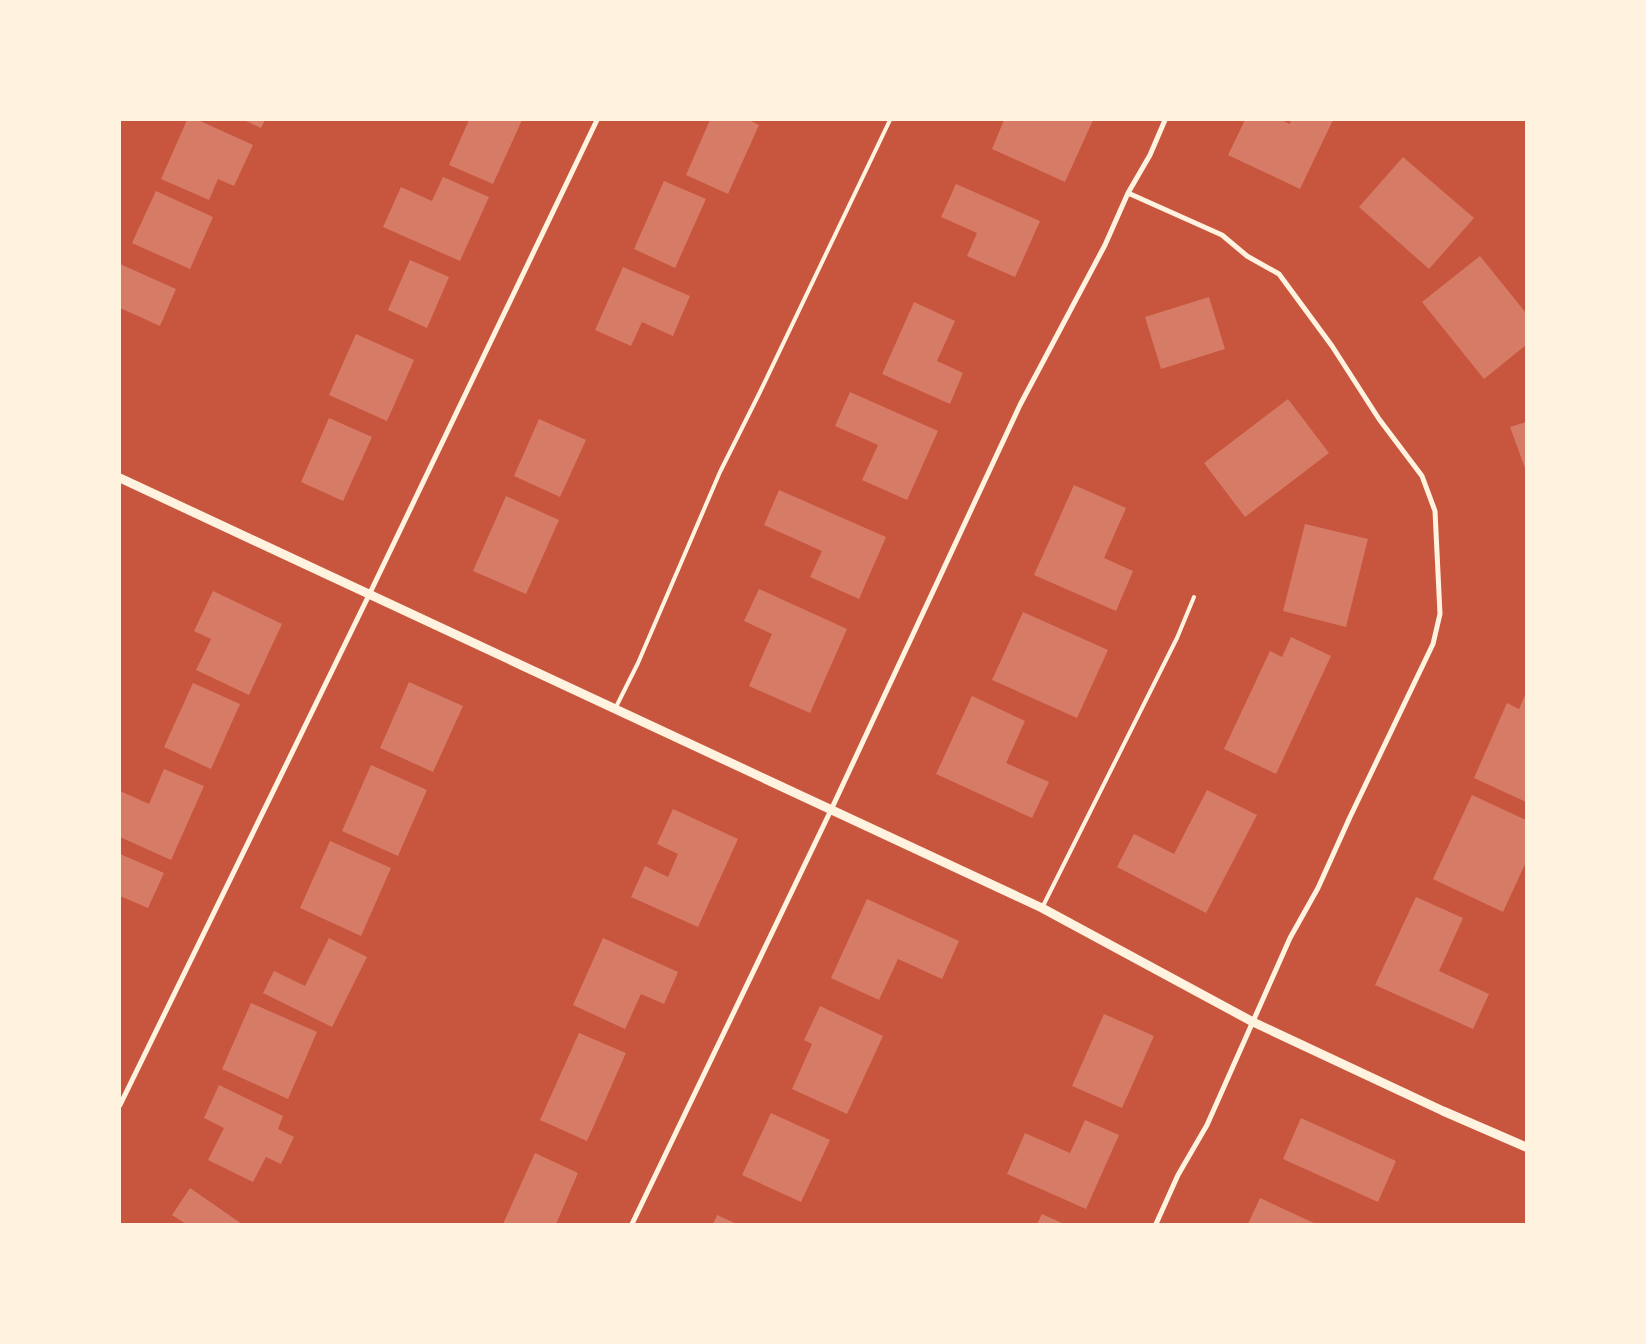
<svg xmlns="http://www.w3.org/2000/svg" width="1646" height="1344" font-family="'Asap Condensed',sans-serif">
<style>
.building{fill:#d67c66}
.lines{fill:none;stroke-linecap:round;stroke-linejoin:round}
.service{stroke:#fff3e0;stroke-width:4}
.minor{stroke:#fff3e0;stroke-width:5}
.tertiary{stroke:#fff3e0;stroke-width:9}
</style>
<rect width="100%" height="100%" fill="#c8553d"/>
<path class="building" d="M 187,120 L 198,120 L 253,145 L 234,186 L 218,179 L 209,200 L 161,179 Z
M 244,120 L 265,120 L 261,128 Z
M 469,120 L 522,120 L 493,184 L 449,165 Z
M 710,120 L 749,120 L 759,125 L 728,194 L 686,175 Z
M 1004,120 L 1093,120 L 1065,182 L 992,149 Z
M 1245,120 L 1281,120 L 1290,124 L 1291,120 L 1333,120 L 1300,189 L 1228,155 Z
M 1403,157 L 1474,218 L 1429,269 L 1359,207 Z
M 443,177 L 489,197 L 460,261 L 383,227 L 401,187 L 432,201 Z
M 664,181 L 706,199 L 675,268 L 634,249 Z
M 956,184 L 1040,221 L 1015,277 L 967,256 L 977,233 L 941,217 Z
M 156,191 L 213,217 L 190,269 L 132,243 Z
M 1480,256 L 1526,313 L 1526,345 L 1484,379 L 1422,302 Z
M 410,260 L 449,277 L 427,328 L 388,310 Z
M 120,264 L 176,289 L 160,326 L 120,308 Z
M 623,267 L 690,296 L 673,336 L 642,322 L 631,346 L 595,330 Z
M 1209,297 L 1225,349 L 1161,369 L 1145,317 Z
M 914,302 L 955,321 L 937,361 L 963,373 L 950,404 L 882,374 Z
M 356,334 L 414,360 L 387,421 L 329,395 Z
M 850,392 L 938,431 L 907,500 L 862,480 L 878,445 L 835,426 Z
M 1288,399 L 1329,453 L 1245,517 L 1204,463 Z
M 329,418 L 372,437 L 343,501 L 301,482 Z
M 539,419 L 586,440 L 560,497 L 514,476 Z
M 1526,422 L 1526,471 L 1510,427 Z
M 1074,485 L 1126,508 L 1104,558 L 1133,571 L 1116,611 L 1034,575 Z
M 779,490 L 886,537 L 859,599 L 810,577 L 822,551 L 764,525 Z
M 506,496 L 559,520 L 526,594 L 473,571 Z
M 1305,524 L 1368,539 L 1346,627 L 1283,611 Z
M 759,589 L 847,629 L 810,713 L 749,686 L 772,634 L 744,621 Z
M 213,591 L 282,624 L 249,695 L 196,670 L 211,639 L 194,631 Z
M 1023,612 L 1108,650 L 1077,718 L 992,680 Z
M 1291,637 L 1331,656 L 1276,774 L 1224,749 L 1270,651 L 1282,657 Z
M 409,682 L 463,706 L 433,772 L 380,748 Z
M 193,683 L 240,704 L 211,769 L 164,747 Z
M 1526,693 L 1526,802 L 1474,778 L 1507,703 L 1519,709 Z
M 972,696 L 1025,721 L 1006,763 L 1049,782 L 1032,818 L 936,774 Z
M 371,765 L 427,790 L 398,856 L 342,831 Z
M 164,769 L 204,786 L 171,860 L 120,837 L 120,791 L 149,804 Z
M 1207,790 L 1257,815 L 1206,913 L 1117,867 L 1134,834 L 1174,854 Z
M 1472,795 L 1526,820 L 1526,862 L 1503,912 L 1433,879 Z
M 673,809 L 738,839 L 698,927 L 631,897 L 645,866 L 668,877 L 678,854 L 657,844 Z
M 330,841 L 391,868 L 361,936 L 300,908 Z
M 120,854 L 164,873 L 148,908 L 120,896 Z
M 1416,897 L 1463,918 L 1439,971 L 1489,994 L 1473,1029 L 1375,985 Z
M 867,899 L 959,941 L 942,979 L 898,959 L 879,1000 L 831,978 Z
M 329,938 L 367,957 L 332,1027 L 263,993 L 274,971 L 305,986 Z
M 603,938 L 678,972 L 664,1004 L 641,994 L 625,1029 L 573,1005 Z
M 251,1003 L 317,1032 L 288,1099 L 222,1069 Z
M 820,1006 L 883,1036 L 847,1114 L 792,1089 L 812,1044 L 804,1040 Z
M 1104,1014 L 1154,1036 L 1122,1108 L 1072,1086 Z
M 579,1033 L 626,1053 L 587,1141 L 540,1120 Z
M 219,1085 L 283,1116 L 278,1129 L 294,1137 L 281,1164 L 266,1157 L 253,1182 L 208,1160 L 224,1128 L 204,1118 Z
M 771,1113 L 830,1140 L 801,1202 L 742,1175 Z
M 1301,1118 L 1396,1161 L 1378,1202 L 1283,1159 Z
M 1085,1120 L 1119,1135 L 1086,1209 L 1007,1174 L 1025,1133 L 1070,1153 Z
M 535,1153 L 578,1173 L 556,1224 L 503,1224 Z
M 190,1188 L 242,1224 L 186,1224 L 172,1215 Z
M 1260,1198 L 1316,1224 L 1248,1224 Z
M 1042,1214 L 1064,1224 L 1037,1224 Z
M 717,1215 L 737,1224 L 713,1224 Z"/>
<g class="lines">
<path class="service" d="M 615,709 L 638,663 L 720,472 L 760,392 L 890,120
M 1042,908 L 1177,638 L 1194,597"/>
<path class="minor" d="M 1128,193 L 1222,235 L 1247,256 L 1279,274 L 1332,346 L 1379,419 L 1422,476 L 1435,511 L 1440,614 L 1433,644 L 1350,817 L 1318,888 L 1290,938 L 1207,1125 L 1178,1175 L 1156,1224
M 120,1105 L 369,595 L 597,120
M 632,1224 L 831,810 L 1020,405 L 1105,245 L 1128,193 L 1150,155 L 1165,120"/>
<path class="tertiary" d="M 120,478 L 1042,908 L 1253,1022 L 1443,1111 L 1526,1147"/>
</g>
<rect width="1646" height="1344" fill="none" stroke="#fff3e0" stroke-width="242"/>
</svg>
